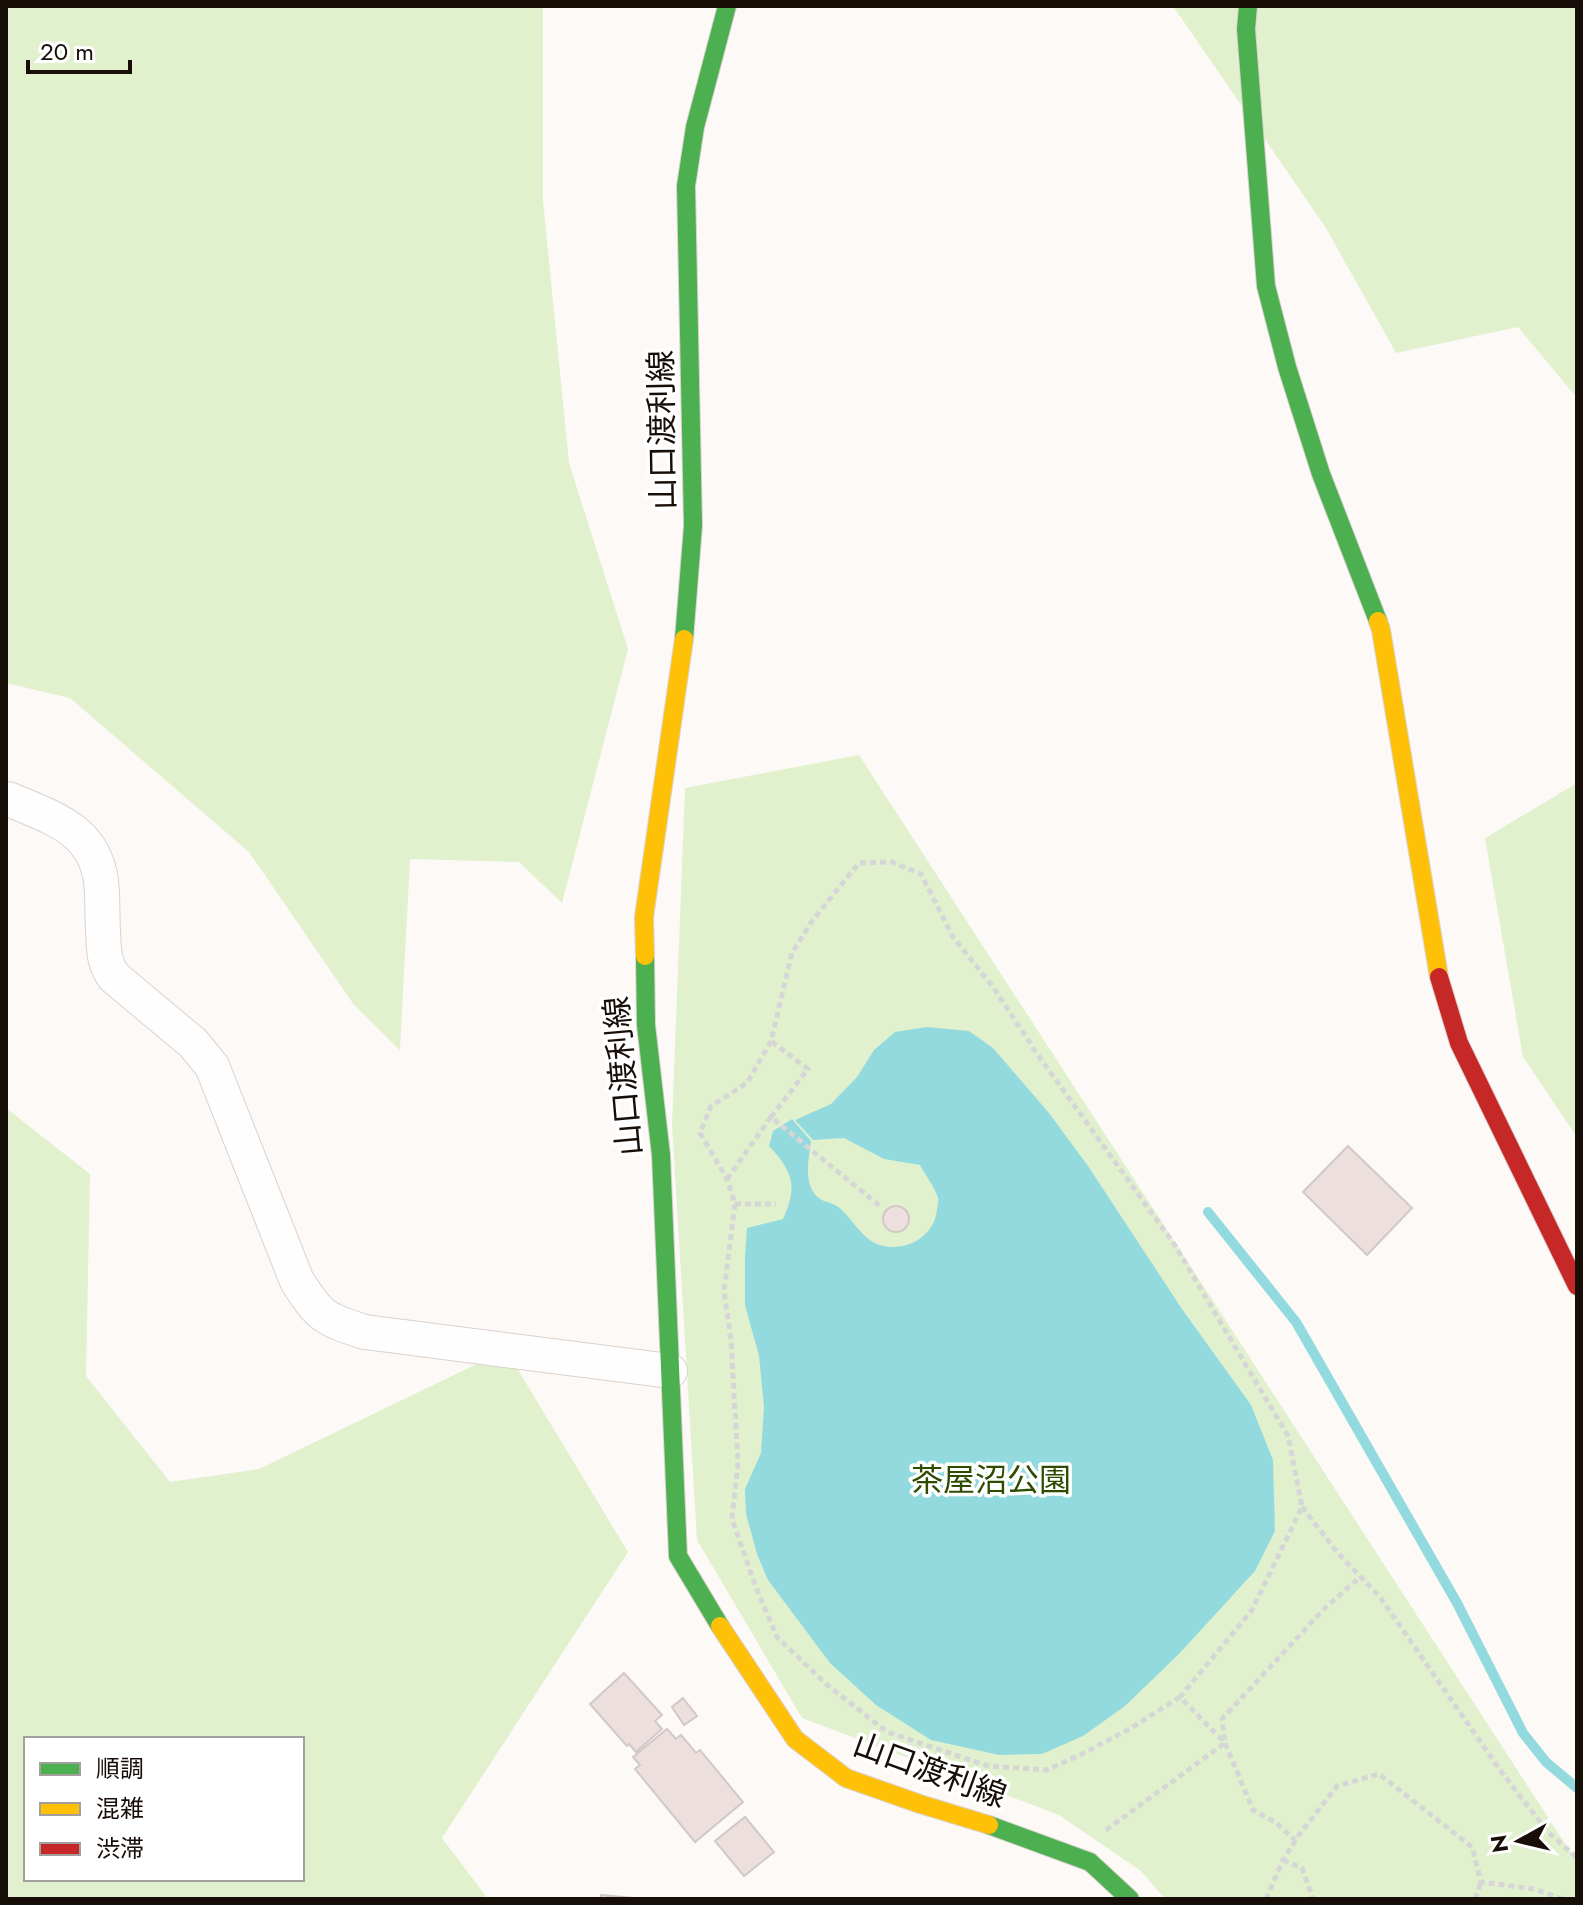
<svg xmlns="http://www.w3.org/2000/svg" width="1583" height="1905" font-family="Jost,'Noto Sans JP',sans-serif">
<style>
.green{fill:#e1f1cd;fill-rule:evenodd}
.water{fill:#93dadf}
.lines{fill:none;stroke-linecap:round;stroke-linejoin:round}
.stream{stroke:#93dadf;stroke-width:10}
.building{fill:#eddfdd;stroke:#d1c9c7;stroke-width:2}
.street-casing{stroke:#dad2cd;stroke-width:36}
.fast-casing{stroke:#dad2cd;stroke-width:20}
.slow-casing{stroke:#dad2cd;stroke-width:20}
.jam-casing{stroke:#dad2cd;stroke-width:20}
.path{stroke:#d7d6d6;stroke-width:5;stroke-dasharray:6 4;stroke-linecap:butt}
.street{stroke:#fffefe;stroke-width:34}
.fast{stroke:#4caf50;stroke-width:18}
.slow{stroke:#ffc107;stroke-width:18}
.jam{stroke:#c62828;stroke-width:18}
.labels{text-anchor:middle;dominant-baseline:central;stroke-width:7;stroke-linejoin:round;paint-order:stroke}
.street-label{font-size:32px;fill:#180e08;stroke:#fff}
.park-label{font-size:32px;fill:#2f4b00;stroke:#fff}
</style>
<rect width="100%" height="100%" fill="#fcf9f7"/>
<path class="green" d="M 6,6 L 543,6 L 543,200 L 569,463 L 628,649 L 562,903 L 519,862 L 410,859 L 400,1050 L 354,1005 L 249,852 L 70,698 L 6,683 Z
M 1173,6 L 1577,6 L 1577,398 L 1518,327 L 1396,353 L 1326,228 Z
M 859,755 L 1577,1862 L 1577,1899 L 1165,1899 L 1141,1871 L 1059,1815 L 802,1718 L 697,1540 L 672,1124 L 685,788 Z
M 1577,783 L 1577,1137 L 1523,1057 L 1485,838 Z
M 6,1108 L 90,1174 L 86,1376 L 170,1482 L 259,1469 L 506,1350 L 628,1552 L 442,1838 L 488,1899 L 6,1899 ZM 26,1739 L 302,1739 L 302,1879 L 26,1879 Z"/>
<path class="water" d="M 927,1027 L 969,1031 L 993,1048 L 1049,1113 L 1088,1166 L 1182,1309 L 1251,1405 L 1273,1460 L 1275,1531 L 1255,1571 L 1179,1654 L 1125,1706 L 1083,1736 L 1042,1754 L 999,1755 L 931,1740 L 876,1705 L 830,1663 L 768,1580 L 757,1554 L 746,1514 L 745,1489 L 761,1453 L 764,1407 L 759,1356 L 745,1305 L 745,1257 L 747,1228 L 783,1219 C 798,1186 793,1172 769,1146 L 773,1131 L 792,1119 L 811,1141 C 809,1159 802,1186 820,1199 C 825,1202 832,1203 837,1206 C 852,1217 859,1236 877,1244 C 903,1254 934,1238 937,1210 C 937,1207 939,1200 938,1198 C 935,1187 925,1175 920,1165 L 884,1159 L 844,1138 L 813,1140 L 795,1120 L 831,1104 L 857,1077 L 874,1050 L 895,1032 Z"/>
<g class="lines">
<path class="stream" d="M 1208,1212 L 1296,1322 L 1457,1603 L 1523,1733 L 1546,1762 L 1577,1788"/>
</g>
<path class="building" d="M 1348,1146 L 1412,1208 L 1367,1255 L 1303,1192 Z
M883 1219a13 13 0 1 1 26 0a13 13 0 1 1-26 0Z
M 624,1673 L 662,1715 L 655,1721 L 662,1729 L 636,1752 L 629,1744 L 627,1746 L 590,1704 Z
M 683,1698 L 697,1716 L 684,1725 L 672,1707 Z
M 667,1729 L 676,1739 L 681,1735 L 696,1753 L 700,1750 L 743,1802 L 695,1842 L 635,1769 L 640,1765 L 633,1757 Z
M 745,1817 L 774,1852 L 744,1876 L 715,1841 Z
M 601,1895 L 645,1899 L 601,1899 Z"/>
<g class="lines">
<defs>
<path id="street" d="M 6,799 L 11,800 C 52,818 94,829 101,881 C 103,898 102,914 103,930 C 104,948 103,962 114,977 L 193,1043 L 212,1066 L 297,1281 C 320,1317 324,1319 365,1332 L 670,1371"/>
<path id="fast" d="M 1248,6 L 1246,29 L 1266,286 L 1287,367 L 1321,474 L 1378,621
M 684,639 L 693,526 L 686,186 L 695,127 L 727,6
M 645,956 L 646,1025 L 661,1155 L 678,1556 L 720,1626
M 989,1825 L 1090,1862 L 1130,1899"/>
<path id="slow" d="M 1378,621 L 1381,630 L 1439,977
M 645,956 L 644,917 L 684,639
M 720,1626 L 795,1739 L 846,1778 L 920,1804 L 989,1825"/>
<path id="jam" d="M 1439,977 L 1459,1043 L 1577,1286"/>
</defs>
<use href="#street" class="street-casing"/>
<use href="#fast" class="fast-casing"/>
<use href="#slow" class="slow-casing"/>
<use href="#jam" class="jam-casing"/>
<path class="path" d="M 771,1117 L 808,1069 L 771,1041
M 727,1179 L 771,1117 L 881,1207
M 735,1204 L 776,1204
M 1302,1507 L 1337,1552 L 1380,1597 L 1500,1770 L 1547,1831 L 1577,1858
M 1180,1697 L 1131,1728 L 1086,1752 L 1047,1770 L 988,1766 L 887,1732 L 826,1684 L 777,1637 L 755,1585 L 732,1519 L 738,1463 L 731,1340 L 724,1291 L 735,1204 L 727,1179 L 700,1133 L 711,1106 L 747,1083 L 771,1041 L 792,953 L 812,921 L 859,863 L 892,862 L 921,874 L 953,937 L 993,987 L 1038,1055 L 1174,1244 L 1288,1436 L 1302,1507 L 1252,1610 L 1180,1697 L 1225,1743 L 1253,1810 L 1275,1822 L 1295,1840
M 1106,1830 L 1225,1743 L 1222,1719 L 1323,1610 L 1360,1577
M 1283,1860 L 1302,1868 L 1313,1899
M 1268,1899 L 1267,1897 L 1283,1860 L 1299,1835 L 1337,1786 L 1379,1774 L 1472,1847 L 1481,1882 L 1534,1889 L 1562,1899
M 1475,1899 L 1481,1882"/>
<use href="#street" class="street"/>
<use href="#fast" class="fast"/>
<use href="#slow" class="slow"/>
<use href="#jam" class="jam"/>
</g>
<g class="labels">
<g class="street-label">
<text transform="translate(662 430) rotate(-91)">山口渡利線</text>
<text transform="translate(623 1076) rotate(-95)">山口渡利線</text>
<text transform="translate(930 1770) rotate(20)">山口渡利線</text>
</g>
<g class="park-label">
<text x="991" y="1480">茶屋沼公園</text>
</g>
</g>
<rect width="1583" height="1905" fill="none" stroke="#180e08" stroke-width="16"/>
<rect x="24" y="1737" width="280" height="144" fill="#ffffff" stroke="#a39f9c" stroke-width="2"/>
<rect x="40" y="1763" width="40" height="12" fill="#4caf50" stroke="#a39f9c" stroke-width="2"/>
<text x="96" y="1777" font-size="24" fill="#180e08">順調</text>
<rect x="40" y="1803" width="40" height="12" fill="#ffc107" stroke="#a39f9c" stroke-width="2"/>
<text x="96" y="1817" font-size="24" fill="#180e08">混雑</text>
<rect x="40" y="1843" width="40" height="12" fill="#c62828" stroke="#a39f9c" stroke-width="2"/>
<text x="96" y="1857" font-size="24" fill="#180e08">渋滞</text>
<g transform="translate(1519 1841) rotate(262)" stroke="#ffffff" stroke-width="6" paint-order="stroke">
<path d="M0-6L14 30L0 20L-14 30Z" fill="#180e08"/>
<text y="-12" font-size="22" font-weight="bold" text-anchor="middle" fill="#180e08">N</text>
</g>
<path d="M28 60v12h102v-12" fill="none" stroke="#180e08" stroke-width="4"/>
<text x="40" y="60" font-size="24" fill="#180e08" stroke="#ffffff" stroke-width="6" paint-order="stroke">20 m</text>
</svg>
